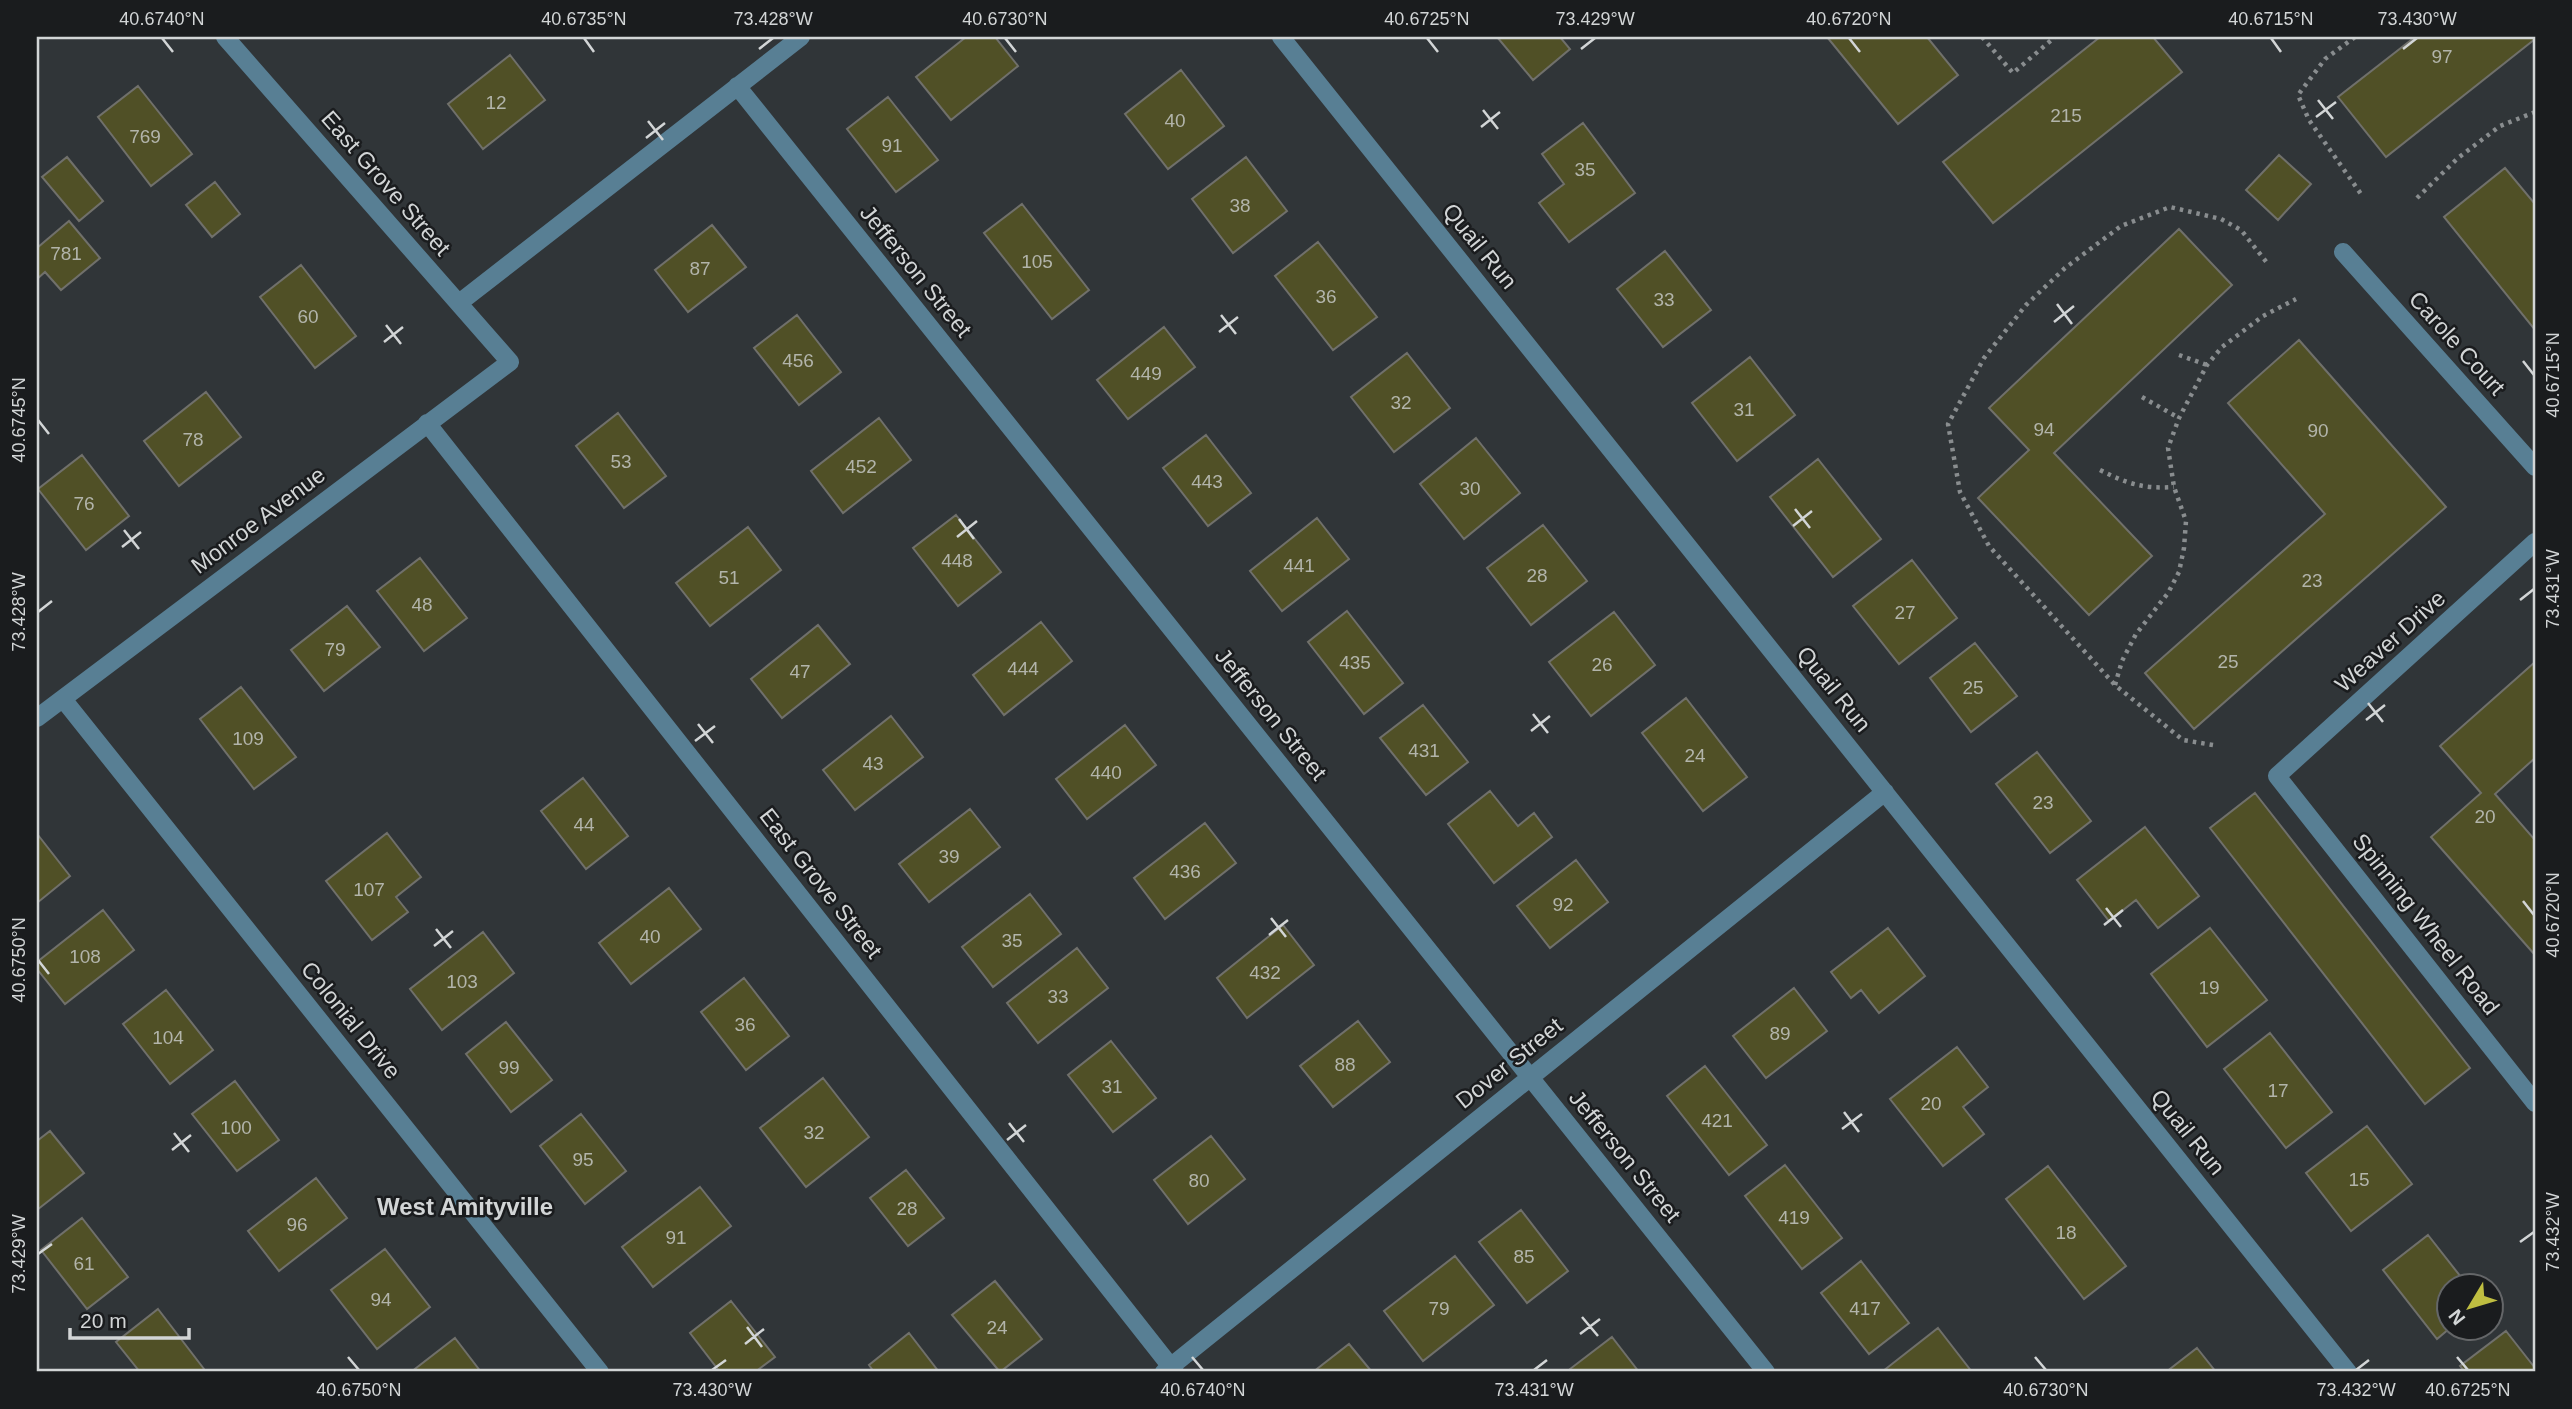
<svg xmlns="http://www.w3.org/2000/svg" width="2572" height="1409" font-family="Helvetica,sans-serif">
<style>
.building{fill:#505026;stroke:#70706b;stroke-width:2}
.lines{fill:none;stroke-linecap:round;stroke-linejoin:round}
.path{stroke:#898d8f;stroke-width:4.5;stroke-dasharray:3.5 5;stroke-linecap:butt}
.minor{stroke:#587f94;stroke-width:18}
.ticks{fill:none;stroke:#d2d5d6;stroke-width:2.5}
.labels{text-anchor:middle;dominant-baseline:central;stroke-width:5;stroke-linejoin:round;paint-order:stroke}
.number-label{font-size:19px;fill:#b2b4aa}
.street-label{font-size:23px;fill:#d2d5d6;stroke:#1a1c1e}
.neighbourhood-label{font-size:24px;font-weight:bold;fill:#d2d5d6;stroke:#1a1c1e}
.neatline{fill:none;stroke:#d2d5d6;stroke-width:2.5}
.ticks-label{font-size:18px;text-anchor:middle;fill:#d2d5d6}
</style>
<rect width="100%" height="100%" fill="#303538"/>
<path class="building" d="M 966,37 L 995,37 L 1018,66 L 951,120 L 916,77 Z
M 1497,37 L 1560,37 L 1570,49 L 1533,80 Z
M 1827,37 L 1927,37 L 1958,75 L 1898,124 Z
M 2100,37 L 2153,37 L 2182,72 L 1993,223 L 1943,162 Z
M 2415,37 L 2535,37 L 2535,39 L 2386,157 L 2338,97 Z
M 510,55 L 545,100 L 483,149 L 448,104 Z
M 1181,70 L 1224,126 L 1168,169 L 1125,114 Z
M 138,86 L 192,154 L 151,186 L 98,117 Z
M 888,97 L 938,160 L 896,192 L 847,129 Z
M 1583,123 L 1635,193 L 1569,242 L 1539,203 L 1564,184 L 1542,154 Z
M 2279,155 L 2311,184 L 2278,220 L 2246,190 Z
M 67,157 L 103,201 L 79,221 L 42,177 Z
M 1246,157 L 1287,211 L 1233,253 L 1192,199 Z
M 2505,168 L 2535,204 L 2535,330 L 2444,217 Z
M 215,182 L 240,214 L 212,237 L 186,205 Z
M 1022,204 L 1089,290 L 1052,319 L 984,233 Z
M 69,221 L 100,258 L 61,290 L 45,272 L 37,279 L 37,248 Z
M 712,225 L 746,267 L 688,312 L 655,270 Z
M 2179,229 L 2232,285 L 2054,453 L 2152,556 L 2089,615 L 1978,498 L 2029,450 L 1989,408 Z
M 1318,242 L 1377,317 L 1333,350 L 1275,276 Z
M 1665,251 L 1711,310 L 1663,347 L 1617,289 Z
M 301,265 L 356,336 L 315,368 L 260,297 Z
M 797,315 L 841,372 L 799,405 L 754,348 Z
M 1164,327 L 1195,367 L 1128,419 L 1097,380 Z
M 2299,340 L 2446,507 L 2194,729 L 2145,673 L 2325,514 L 2228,403 Z
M 1407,353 L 1450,408 L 1394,452 L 1351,397 Z
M 1750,357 L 1795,415 L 1737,461 L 1692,403 Z
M 206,392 L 241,437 L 179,486 L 144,441 Z
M 618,413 L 666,476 L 624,508 L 576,446 Z
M 879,418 L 911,460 L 843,513 L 811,471 Z
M 1206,435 L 1251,493 L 1208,526 L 1163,468 Z
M 1476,438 L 1520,493 L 1464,539 L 1420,484 Z
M 82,455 L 129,516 L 86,550 L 38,489 Z
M 1818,459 L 1881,539 L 1833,577 L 1770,497 Z
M 956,515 L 1001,572 L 958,606 L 913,548 Z
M 1317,518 L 1349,559 L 1282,611 L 1250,571 Z
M 1543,525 L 1587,581 L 1531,625 L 1487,568 Z
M 748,527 L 781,570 L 710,626 L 676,583 Z
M 420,558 L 467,618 L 424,651 L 377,591 Z
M 1912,560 L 1957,618 L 1899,664 L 1853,606 Z
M 347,606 L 380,647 L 324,691 L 291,650 Z
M 1347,611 L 1403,683 L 1364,714 L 1308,642 Z
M 1614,612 L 1655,665 L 1591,716 L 1549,662 Z
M 1041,622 L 1072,661 L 1004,715 L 973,675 Z
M 818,625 L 850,664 L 782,718 L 751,679 Z
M 1975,643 L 2017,696 L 1971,732 L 1930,678 Z
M 2535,662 L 2535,758 L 2495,794 L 2535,840 L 2535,955 L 2431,837 L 2481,793 L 2440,746 Z
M 241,687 L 296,757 L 254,789 L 200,719 Z
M 1686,698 L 1747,777 L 1703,811 L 1642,733 Z
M 1423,705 L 1468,762 L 1426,795 L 1380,738 Z
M 891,716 L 923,757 L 855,810 L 823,770 Z
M 1125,725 L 1156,765 L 1087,819 L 1056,779 Z
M 2037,752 L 2091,821 L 2050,853 L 1996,784 Z
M 583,778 L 628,836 L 586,869 L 541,811 Z
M 1490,791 L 1518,826 L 1534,813 L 1552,837 L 1494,883 L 1448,824 Z
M 2255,793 L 2470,1068 L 2425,1104 L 2210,828 Z
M 970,809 L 1000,847 L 929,902 L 899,864 Z
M 1205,823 L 1236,863 L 1165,919 L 1134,878 Z
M 2145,827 L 2199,896 L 2158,928 L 2136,900 L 2109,921 L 2077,880 Z
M 387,833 L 421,877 L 396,897 L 408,912 L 372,940 L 326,881 Z
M 38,835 L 70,876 L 37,903 L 37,836 Z
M 1576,860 L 1608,902 L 1550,948 L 1517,906 Z
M 669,888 L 701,929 L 631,984 L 599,943 Z
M 1030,894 L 1061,934 L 993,987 L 962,947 Z
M 103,910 L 134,950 L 65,1004 L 37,969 L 37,962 Z
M 1283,925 L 1314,965 L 1247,1018 L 1217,978 Z
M 1888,928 L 1925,976 L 1879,1013 L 1861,990 L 1851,998 L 1831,972 Z
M 2210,928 L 2267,1000 L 2207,1047 L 2151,974 Z
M 483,932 L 514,973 L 442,1030 L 410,989 Z
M 1077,948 L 1108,988 L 1038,1043 L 1007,1003 Z
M 744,978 L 789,1036 L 746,1070 L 701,1012 Z
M 1794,988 L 1827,1031 L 1766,1078 L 1733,1036 Z
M 166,990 L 213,1050 L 170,1084 L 123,1024 Z
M 1358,1021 L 1390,1062 L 1333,1107 L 1300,1066 Z
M 506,1022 L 552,1080 L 511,1112 L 466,1054 Z
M 2270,1033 L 2332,1112 L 2286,1148 L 2224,1069 Z
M 1111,1041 L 1156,1098 L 1113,1132 L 1068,1075 Z
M 1957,1047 L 1988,1087 L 1963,1107 L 1984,1134 L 1943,1166 L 1890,1099 Z
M 1705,1066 L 1767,1145 L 1729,1175 L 1667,1096 Z
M 823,1078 L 869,1137 L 806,1187 L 760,1128 Z
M 235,1081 L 279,1140 L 237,1171 L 192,1114 Z
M 581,1114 L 626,1171 L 585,1204 L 540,1146 Z
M 2367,1126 L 2412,1184 L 2351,1231 L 2306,1173 Z
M 50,1131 L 84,1173 L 37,1210 L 37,1141 Z
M 1211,1136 L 1245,1179 L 1188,1224 L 1154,1180 Z
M 1785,1165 L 1842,1238 L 1802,1269 L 1745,1196 Z
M 2048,1166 L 2126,1266 L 2084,1299 L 2006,1199 Z
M 906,1170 L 944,1218 L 908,1246 L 870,1198 Z
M 316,1178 L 347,1218 L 279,1271 L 248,1231 Z
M 700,1187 L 731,1226 L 653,1287 L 622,1247 Z
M 1521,1210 L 1568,1271 L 1527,1303 L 1479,1242 Z
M 82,1218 L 128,1277 L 87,1309 L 41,1250 Z
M 2428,1235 L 2468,1286 L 2450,1286 L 2450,1328 L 2437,1339 L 2383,1270 Z
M 385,1249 L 430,1307 L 377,1349 L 331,1290 Z
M 1455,1256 L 1494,1305 L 1423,1361 L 1384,1311 Z
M 1861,1261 L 1909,1323 L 1869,1354 L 1821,1293 Z
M 995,1281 L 1042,1339 L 1000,1372 L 952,1315 Z
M 731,1301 L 775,1357 L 755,1372 L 720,1372 L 690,1333 Z
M 158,1309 L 204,1369 L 200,1372 L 140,1372 L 116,1342 Z
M 1938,1328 L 1972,1372 L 1885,1372 L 1883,1371 Z
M 2506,1331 L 2535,1368 L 2535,1372 L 2465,1372 L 2460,1366 Z
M 909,1333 L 939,1372 L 874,1372 L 869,1365 Z
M 1612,1337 L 1639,1372 L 1573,1372 L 1570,1369 Z
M 455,1338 L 481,1372 L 411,1372 Z
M 1349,1344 L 1372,1372 L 1313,1372 Z
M 2197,1348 L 2216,1372 L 2166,1372 Z"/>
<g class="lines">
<path class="path" d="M 1982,37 L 2013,73 L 2055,37
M 2355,37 L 2325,59 L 2298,95 L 2309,120 L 2361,194
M 2417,198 L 2458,158 L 2500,126 L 2535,112
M 2179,355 L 2207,365
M 2142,397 L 2179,418
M 2100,470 C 2128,484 2143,489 2174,487
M 2115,685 L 2122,661 L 2136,634 L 2168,593 L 2179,572 L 2184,548 L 2186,521 L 2174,487 L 2168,448 L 2179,418 L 2207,365 L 2222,347 L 2263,316 L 2296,299
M 2213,745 L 2183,740 L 2115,685 L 1989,546 L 1960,492 L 1948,424 L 1984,358 L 2026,305 L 2065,268 L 2121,226 L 2170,207 L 2221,219 L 2241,230 L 2268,264"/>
<path class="minor" d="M 1281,37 L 2348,1372
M 737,86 L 1766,1372
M 2343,252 L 2535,467
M 459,303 L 801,37
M 427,423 L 1175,1372
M 2535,542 L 2277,776 L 2535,1103
M 63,699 L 600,1372
M 37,718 L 510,362 L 225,37
M 1164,1372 L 1885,792"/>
</g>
<path class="ticks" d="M 162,38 L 173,52M 584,38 L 594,52M 1005,38 L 1016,52M 1427,38 L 1438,52M 1849,38 L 1860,52M 2271,38 L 2281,52M 759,49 L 773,38M 1581,49 L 1595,38M 2403,49 L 2417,38M 2318,100 L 2333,119M 1483,110 L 1498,129M 2316,117 L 2336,102M 648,121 L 663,140M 1481,127 L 1500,112M 646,138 L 665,123M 2057,304 L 2072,324M 1221,315 L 1236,334M 2054,322 L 2074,306M 386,325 L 401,344M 1219,332 L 1238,317M 384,342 L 403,327M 2523,361 L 2534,375M 38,420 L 49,434M 1795,509 L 1810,528M 959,519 L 974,539M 1793,526 L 1812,511M 124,530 L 139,549M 957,537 L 977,521M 122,547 L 141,532M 2520,600 L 2534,589M 38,612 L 52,601M 2368,703 L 2383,722M 1533,714 L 1548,733M 2366,720 L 2385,705M 698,724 L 713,743M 1531,731 L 1550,716M 695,741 L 715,726M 2523,901 L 2534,915M 2106,908 L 2121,927M 1271,918 L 1286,937M 2104,925 L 2123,910M 436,929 L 451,948M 1269,935 L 1288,920M 434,946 L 453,931M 38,960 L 49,974M 1844,1112 L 1859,1132M 1009,1123 L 1024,1142M 1842,1129 L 1862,1114M 174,1133 L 189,1152M 1007,1140 L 1026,1125M 172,1150 L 191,1135M 2520,1242 L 2534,1232M 38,1254 L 52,1244M 1582,1317 L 1598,1336M 747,1327 L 762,1347M 1580,1334 L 1600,1319M 745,1344 L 764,1329M 348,1357 L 359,1370M 1192,1357 L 1203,1370M 2035,1357 L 2046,1370M 2457,1357 L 2468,1370M 712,1370 L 726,1360M 1534,1370 L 1547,1360M 2356,1370 L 2369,1360"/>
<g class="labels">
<g class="number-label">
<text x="2442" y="56">97</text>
<text x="496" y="102">12</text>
<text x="2066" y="115">215</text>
<text x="1175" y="120">40</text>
<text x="145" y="136">769</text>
<text x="892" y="145">91</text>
<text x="1585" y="169">35</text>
<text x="1240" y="205">38</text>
<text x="66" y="253">781</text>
<text x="1037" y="261">105</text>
<text x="700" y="268">87</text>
<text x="1326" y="296">36</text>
<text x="1664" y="299">33</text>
<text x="308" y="316">60</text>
<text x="798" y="360">456</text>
<text x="1146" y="373">449</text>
<text x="1401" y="402">32</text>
<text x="1744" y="409">31</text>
<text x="2044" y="429">94</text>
<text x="2318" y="430">90</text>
<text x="193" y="439">78</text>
<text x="621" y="461">53</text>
<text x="861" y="466">452</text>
<text x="1207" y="481">443</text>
<text x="1470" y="488">30</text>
<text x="84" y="503">76</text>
<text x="957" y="560">448</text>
<text x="1299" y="565">441</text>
<text x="1537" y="575">28</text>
<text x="729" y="577">51</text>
<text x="2312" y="580">23</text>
<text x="422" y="604">48</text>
<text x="1905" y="612">27</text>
<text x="335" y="649">79</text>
<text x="2228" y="661">25</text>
<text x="1355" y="662">435</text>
<text x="1602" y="664">26</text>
<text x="1023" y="668">444</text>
<text x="800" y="671">47</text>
<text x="1973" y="687">25</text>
<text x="248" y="738">109</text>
<text x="1424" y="750">431</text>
<text x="1695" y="755">24</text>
<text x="873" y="763">43</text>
<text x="1106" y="772">440</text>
<text x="2043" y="802">23</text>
<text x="2485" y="816">20</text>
<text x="584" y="824">44</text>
<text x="949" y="856">39</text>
<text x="1185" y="871">436</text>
<text x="369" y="889">107</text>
<text x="1563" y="904">92</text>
<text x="650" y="936">40</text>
<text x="1012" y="940">35</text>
<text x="85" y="956">108</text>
<text x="1265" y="972">432</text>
<text x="462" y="981">103</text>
<text x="2209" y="987">19</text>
<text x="1058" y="996">33</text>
<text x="745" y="1024">36</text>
<text x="1780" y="1033">89</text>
<text x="168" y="1037">104</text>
<text x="1345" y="1064">88</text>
<text x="509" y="1067">99</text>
<text x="1112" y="1086">31</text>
<text x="2278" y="1090">17</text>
<text x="1931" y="1103">20</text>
<text x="1717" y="1120">421</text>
<text x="236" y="1127">100</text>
<text x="814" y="1132">32</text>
<text x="583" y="1159">95</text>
<text x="2359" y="1179">15</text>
<text x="1199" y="1180">80</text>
<text x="907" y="1208">28</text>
<text x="1794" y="1217">419</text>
<text x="297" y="1224">96</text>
<text x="2066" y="1232">18</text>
<text x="676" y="1237">91</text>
<text x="1524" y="1256">85</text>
<text x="84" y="1263">61</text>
<text x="381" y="1299">94</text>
<text x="1439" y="1308">79</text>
<text x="1865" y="1308">417</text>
<text x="997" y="1327">24</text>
</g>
<g class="street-label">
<text transform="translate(386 183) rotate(49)">East Grove Street</text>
<text transform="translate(1480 246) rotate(51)">Quail Run</text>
<text transform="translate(916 271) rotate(51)">Jefferson Street</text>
<text transform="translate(2457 343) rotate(48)">Carole Court</text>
<text transform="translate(258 520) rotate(-37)">Monroe Avenue</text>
<text transform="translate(2390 641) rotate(-42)">Weaver Drive</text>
<text transform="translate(1834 689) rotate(51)">Quail Run</text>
<text transform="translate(1271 714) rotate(51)">Jefferson Street</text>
<text transform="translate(821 883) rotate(52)">East Grove Street</text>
<text transform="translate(2426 924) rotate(52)">Spinning Wheel Road</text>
<text transform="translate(351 1020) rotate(51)">Colonial Drive</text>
<text transform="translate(1509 1063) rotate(-39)">Dover Street</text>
<text transform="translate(2188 1132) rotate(51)">Quail Run</text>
<text transform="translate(1625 1156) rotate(51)">Jefferson Street</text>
</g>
<g class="neighbourhood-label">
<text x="465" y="1206">West Amityville</text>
</g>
</g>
<rect width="2572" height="1409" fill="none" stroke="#1a1c1e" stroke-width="77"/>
<g transform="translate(2470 1307) rotate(232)"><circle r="33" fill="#1a1c1e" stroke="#646668" stroke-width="2"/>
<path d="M0-5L12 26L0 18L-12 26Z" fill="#bfbe41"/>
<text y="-10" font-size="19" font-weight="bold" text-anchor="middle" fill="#d2d5d6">N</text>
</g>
<path d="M70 1328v10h119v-10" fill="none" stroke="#d2d5d6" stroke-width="3.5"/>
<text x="80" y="1328" font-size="21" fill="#d2d5d6" stroke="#1a1c1e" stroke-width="5" paint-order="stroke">20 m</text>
<rect x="38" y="38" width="2496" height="1332" class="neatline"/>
<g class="ticks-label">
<text x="162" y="25">40.6740°N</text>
<text x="584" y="25">40.6735°N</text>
<text x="773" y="25">73.428°W</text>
<text x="1005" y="25">40.6730°N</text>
<text x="1427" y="25">40.6725°N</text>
<text x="1595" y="25">73.429°W</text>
<text x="1849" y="25">40.6720°N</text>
<text x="2271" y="25">40.6715°N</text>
<text x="2417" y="25">73.430°W</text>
<text transform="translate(2553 375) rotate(-90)" y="6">40.6715°N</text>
<text transform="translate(19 420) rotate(-90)" y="6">40.6745°N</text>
<text transform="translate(2553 589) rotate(-90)" y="6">73.431°W</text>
<text transform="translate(19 612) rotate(-90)" y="6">73.428°W</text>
<text transform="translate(2553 915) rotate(-90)" y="6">40.6720°N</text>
<text transform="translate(19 960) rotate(-90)" y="6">40.6750°N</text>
<text transform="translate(2553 1232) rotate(-90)" y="6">73.432°W</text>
<text transform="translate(19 1254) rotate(-90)" y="6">73.429°W</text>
<text x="359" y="1396">40.6750°N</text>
<text x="712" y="1396">73.430°W</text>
<text x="1203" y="1396">40.6740°N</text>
<text x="1534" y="1396">73.431°W</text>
<text x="2046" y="1396">40.6730°N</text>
<text x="2356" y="1396">73.432°W</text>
<text x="2468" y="1396">40.6725°N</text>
</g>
</svg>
